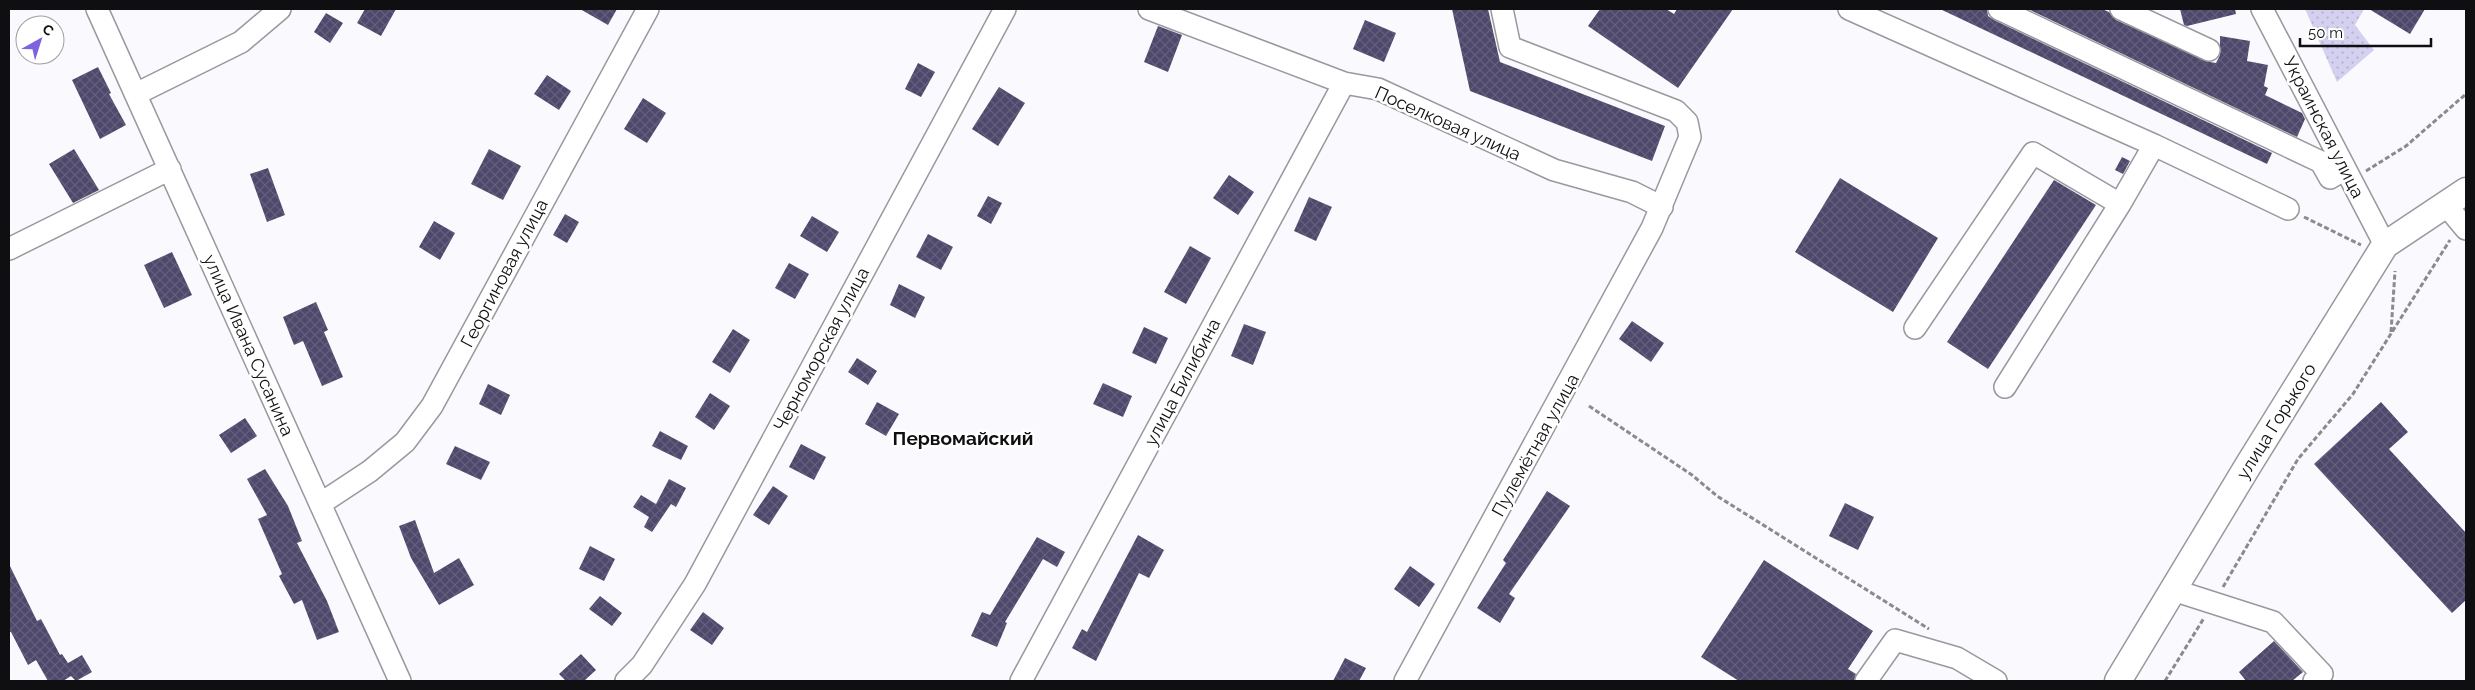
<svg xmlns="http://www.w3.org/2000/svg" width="2475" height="690" font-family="Raleway,sans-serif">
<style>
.garden{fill:url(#garden-dots)}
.building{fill:url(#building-cross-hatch)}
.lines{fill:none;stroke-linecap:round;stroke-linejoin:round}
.minor-casing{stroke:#98989e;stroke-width:24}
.major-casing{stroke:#98989e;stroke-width:29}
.path{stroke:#8b8b8e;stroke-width:3;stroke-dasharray:5 2.5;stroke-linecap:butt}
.minor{stroke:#fff;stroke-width:21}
.major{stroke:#fff;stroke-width:26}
.labels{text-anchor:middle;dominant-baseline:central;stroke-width:5;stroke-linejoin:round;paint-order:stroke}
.street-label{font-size:18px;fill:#0f0f11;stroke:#fff}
.neighbourhood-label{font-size:19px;font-weight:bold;fill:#0f0f11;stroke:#fff}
</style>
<defs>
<pattern id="garden-dots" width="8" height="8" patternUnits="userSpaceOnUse" patternTransform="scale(1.25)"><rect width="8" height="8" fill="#d3d0f0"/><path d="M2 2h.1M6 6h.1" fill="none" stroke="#b4b1cd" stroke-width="1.8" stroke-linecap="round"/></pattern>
<pattern id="building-cross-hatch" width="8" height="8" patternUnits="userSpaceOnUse" patternTransform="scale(1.25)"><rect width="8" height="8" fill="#4e496c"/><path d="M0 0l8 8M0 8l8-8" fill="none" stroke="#635f7b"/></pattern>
</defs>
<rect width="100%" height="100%" fill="#fafafe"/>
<path class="garden" d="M 2305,9 L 2364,9 L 2355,25 L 2374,50 L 2337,82 Z"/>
<path class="building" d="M 365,9 L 396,9 L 381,36 L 357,23 Z
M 580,9 L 617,9 L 608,25 Z
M 1452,9 L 1488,9 L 1500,62 L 1665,126 L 1652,161 L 1470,91 Z
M 1600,9 L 1666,9 L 1674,14 L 1677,9 L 1733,9 L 1678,88 L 1588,26 Z
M 1940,9 L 1987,9 L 1988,16 L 1994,20 L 2272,153 L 2267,164 Z
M 2028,9 L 2102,9 L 2109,12 L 2116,20 L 2210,62 L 2216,63 L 2220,55 L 2220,36 L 2250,41 L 2247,61 L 2268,65 L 2264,86 L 2268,88 L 2265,95 L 2302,113 L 2305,119 L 2297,137 Z
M 2180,9 L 2235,9 L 2236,14 L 2187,26 L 2184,25 Z
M 2369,9 L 2425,9 L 2410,34 Z
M 326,13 L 343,23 L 330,43 L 314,32 Z
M 1365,20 L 1396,33 L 1384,62 L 1353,49 Z
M 1158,26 L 1182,35 L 1168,72 L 1144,62 Z
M 918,63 L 935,72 L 921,97 L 905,89 Z
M 98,67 L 111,93 L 109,94 L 126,125 L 100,139 L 72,80 Z
M 547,75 L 571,91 L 559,110 L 534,94 Z
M 999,87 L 1025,103 L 998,146 L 972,129 Z
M 643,98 L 666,113 L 647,143 L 624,129 Z
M 74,149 L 99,190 L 73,203 L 49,164 Z
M 489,149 L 521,166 L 503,200 L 471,184 Z
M 2122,157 L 2130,161 L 2123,174 L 2115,170 Z
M 268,168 L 285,215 L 267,222 L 250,174 Z
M 1229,175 L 1254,192 L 1238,215 L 1213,198 Z
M 1840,178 L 1938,238 L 1893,312 L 1795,252 Z
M 2054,180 L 2096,205 L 1988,369 L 1947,342 Z
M 988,196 L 1002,203 L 991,224 L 977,216 Z
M 1309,197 L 1332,207 L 1316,241 L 1294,231 Z
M 565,214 L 579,222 L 567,243 L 553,235 Z
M 812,216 L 839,232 L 827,252 L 800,236 Z
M 434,221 L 455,233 L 440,260 L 419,247 Z
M 928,234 L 953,247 L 941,270 L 916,257 Z
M 1190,246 L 1211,258 L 1186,304 L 1164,292 Z
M 172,252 L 192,295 L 164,308 L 144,265 Z
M 789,263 L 809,274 L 795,299 L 775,288 Z
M 899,284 L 925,297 L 915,318 L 890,305 Z
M 316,302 L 328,330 L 324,332 L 343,377 L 322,386 L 303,341 L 294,345 L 283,317 Z
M 1632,321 L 1664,343 L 1651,362 L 1619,339 Z
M 1244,324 L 1266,332 L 1253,365 L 1231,356 Z
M 1144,327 L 1168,338 L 1156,364 L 1132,353 Z
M 733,329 L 750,340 L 730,373 L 712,362 Z
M 857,358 L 877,371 L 868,385 L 848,372 Z
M 1103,383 L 1132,396 L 1123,417 L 1093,404 Z
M 488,384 L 510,395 L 501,415 L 479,404 Z
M 710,393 L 730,406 L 714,430 L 695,417 Z
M 877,402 L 899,414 L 886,436 L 865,424 Z
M 2381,402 L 2408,432 L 2389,449 L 2466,533 L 2466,600 L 2452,613 L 2314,464 Z
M 245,418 L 257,436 L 231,453 L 219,435 Z
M 660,431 L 688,446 L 681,460 L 652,446 Z
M 801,444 L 826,457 L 814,480 L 789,467 Z
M 455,446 L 490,462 L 481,480 L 446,464 Z
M 265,469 L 288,506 L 302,541 L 297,543 L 327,601 L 339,632 L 317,640 L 302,600 L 294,604 L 279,576 L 282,574 L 258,519 L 267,515 L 247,479 Z
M 669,479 L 686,488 L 676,507 L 671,504 L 652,532 L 644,527 L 649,517 L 633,507 L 641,495 L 656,504 Z
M 773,486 L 788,496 L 769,525 L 753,515 Z
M 1547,491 L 1570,506 L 1509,594 L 1515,598 L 1500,623 L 1477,608 L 1506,563 L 1503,560 Z
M 1845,503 L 1874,517 L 1858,550 L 1829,536 Z
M 415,520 L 434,573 L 459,558 L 474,585 L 439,605 L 411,558 L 399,526 Z
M 1138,535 L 1164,550 L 1149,578 L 1139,573 L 1096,661 L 1072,648 L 1082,629 L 1087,632 Z
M 1037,537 L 1065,552 L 1057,567 L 1043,559 L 1005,622 L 1007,623 L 997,647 L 971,636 L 982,612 L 990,615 Z
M 590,546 L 615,559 L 604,581 L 579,569 Z
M 1764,560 L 1873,631 L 1848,669 L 1856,674 L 1854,681 L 1739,681 L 1701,657 Z
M 9,564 L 37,621 L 41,619 L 60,655 L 62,654 L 68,663 L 82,655 L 92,672 L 76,681 L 71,676 L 63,681 L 48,681 L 36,660 L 28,665 L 11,632 L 9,632 Z
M 1410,566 L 1435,584 L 1419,607 L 1394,589 Z
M 600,596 L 622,613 L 612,626 L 589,609 Z
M 703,612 L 724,628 L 712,645 L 690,630 Z
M 2274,641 L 2303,672 L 2292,681 L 2246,681 L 2239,672 Z
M 581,654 L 596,670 L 584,681 L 566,681 L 559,674 Z
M 1345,658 L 1366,668 L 1359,681 L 1333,681 Z"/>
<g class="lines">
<defs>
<path id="minor" d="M 97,9 L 400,681
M 1149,9 L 1344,83 L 1378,89 L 1554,170 L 1632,192 L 1662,207
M 1849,9 L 2154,145 L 2288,209
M 1999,9 L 2321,162 L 2330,178 L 2345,169
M 2121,9 L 2209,50
M 2262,9 L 2385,245
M 136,94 L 241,42 L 280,9
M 2446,205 L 2466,229
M 9,249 L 170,169
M 1915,328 L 2033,153 L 2120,204
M 2005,387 L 2120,204 L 2154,145
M 320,504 L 370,471 L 405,442 L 432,406 L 648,9
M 2173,590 L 2273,622 L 2322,674 L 2314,681
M 626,681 L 642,665 L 695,584 L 1005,9
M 1021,681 L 1344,83
M 1405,681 L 1652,228 L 1690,137 L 1687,122 L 1676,111 L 1510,47 L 1502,9
M 1866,681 L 1895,640 L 1957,658 L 1996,681"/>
<path id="major" d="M 2118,681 L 2249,464 L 2385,245 L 2466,191"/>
</defs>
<use href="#minor" class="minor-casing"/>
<use href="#major" class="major-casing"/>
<path class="path" d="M 2366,171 L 2406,146 L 2466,94
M 2304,217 L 2361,245
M 2391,332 L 2395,271
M 1589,406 L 1692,475 L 1717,496 L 1929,629
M 2223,587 L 2298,459 L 2353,394 L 2450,240
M 2165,681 L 2204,618"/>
<use href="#minor" class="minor"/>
<use href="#major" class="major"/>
</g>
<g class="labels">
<g class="street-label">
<text transform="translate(1448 123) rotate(24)">Поселковая улица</text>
<text transform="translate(2324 127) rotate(63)">Украинская улица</text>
<text transform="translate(504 273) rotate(-62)">Георгиновая улица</text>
<text transform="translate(249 345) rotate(66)">улица Ивана Сусанина</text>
<text transform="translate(821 349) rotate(-62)">Черноморская улица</text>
<text transform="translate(1182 382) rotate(-62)">улица Билибина</text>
<text transform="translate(2276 421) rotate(-58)">улица Горького</text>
<text transform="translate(1535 445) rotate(-61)">Пулемётная улица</text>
</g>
<g class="neighbourhood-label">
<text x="963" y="438">Первомайский</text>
</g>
</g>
<rect width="2475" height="690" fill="none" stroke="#0f0f11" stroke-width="20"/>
<g transform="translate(40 40) rotate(39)"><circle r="24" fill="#ffffff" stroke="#9f9fa0"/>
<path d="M0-4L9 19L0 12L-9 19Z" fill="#7e63de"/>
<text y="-8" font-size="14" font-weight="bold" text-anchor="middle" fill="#0f0f11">С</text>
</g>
<path d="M2300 38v8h131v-8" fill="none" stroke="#0f0f11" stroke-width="2.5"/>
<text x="2308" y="38" font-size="15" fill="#0f0f11" stroke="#ffffff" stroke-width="4" paint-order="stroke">50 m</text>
</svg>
